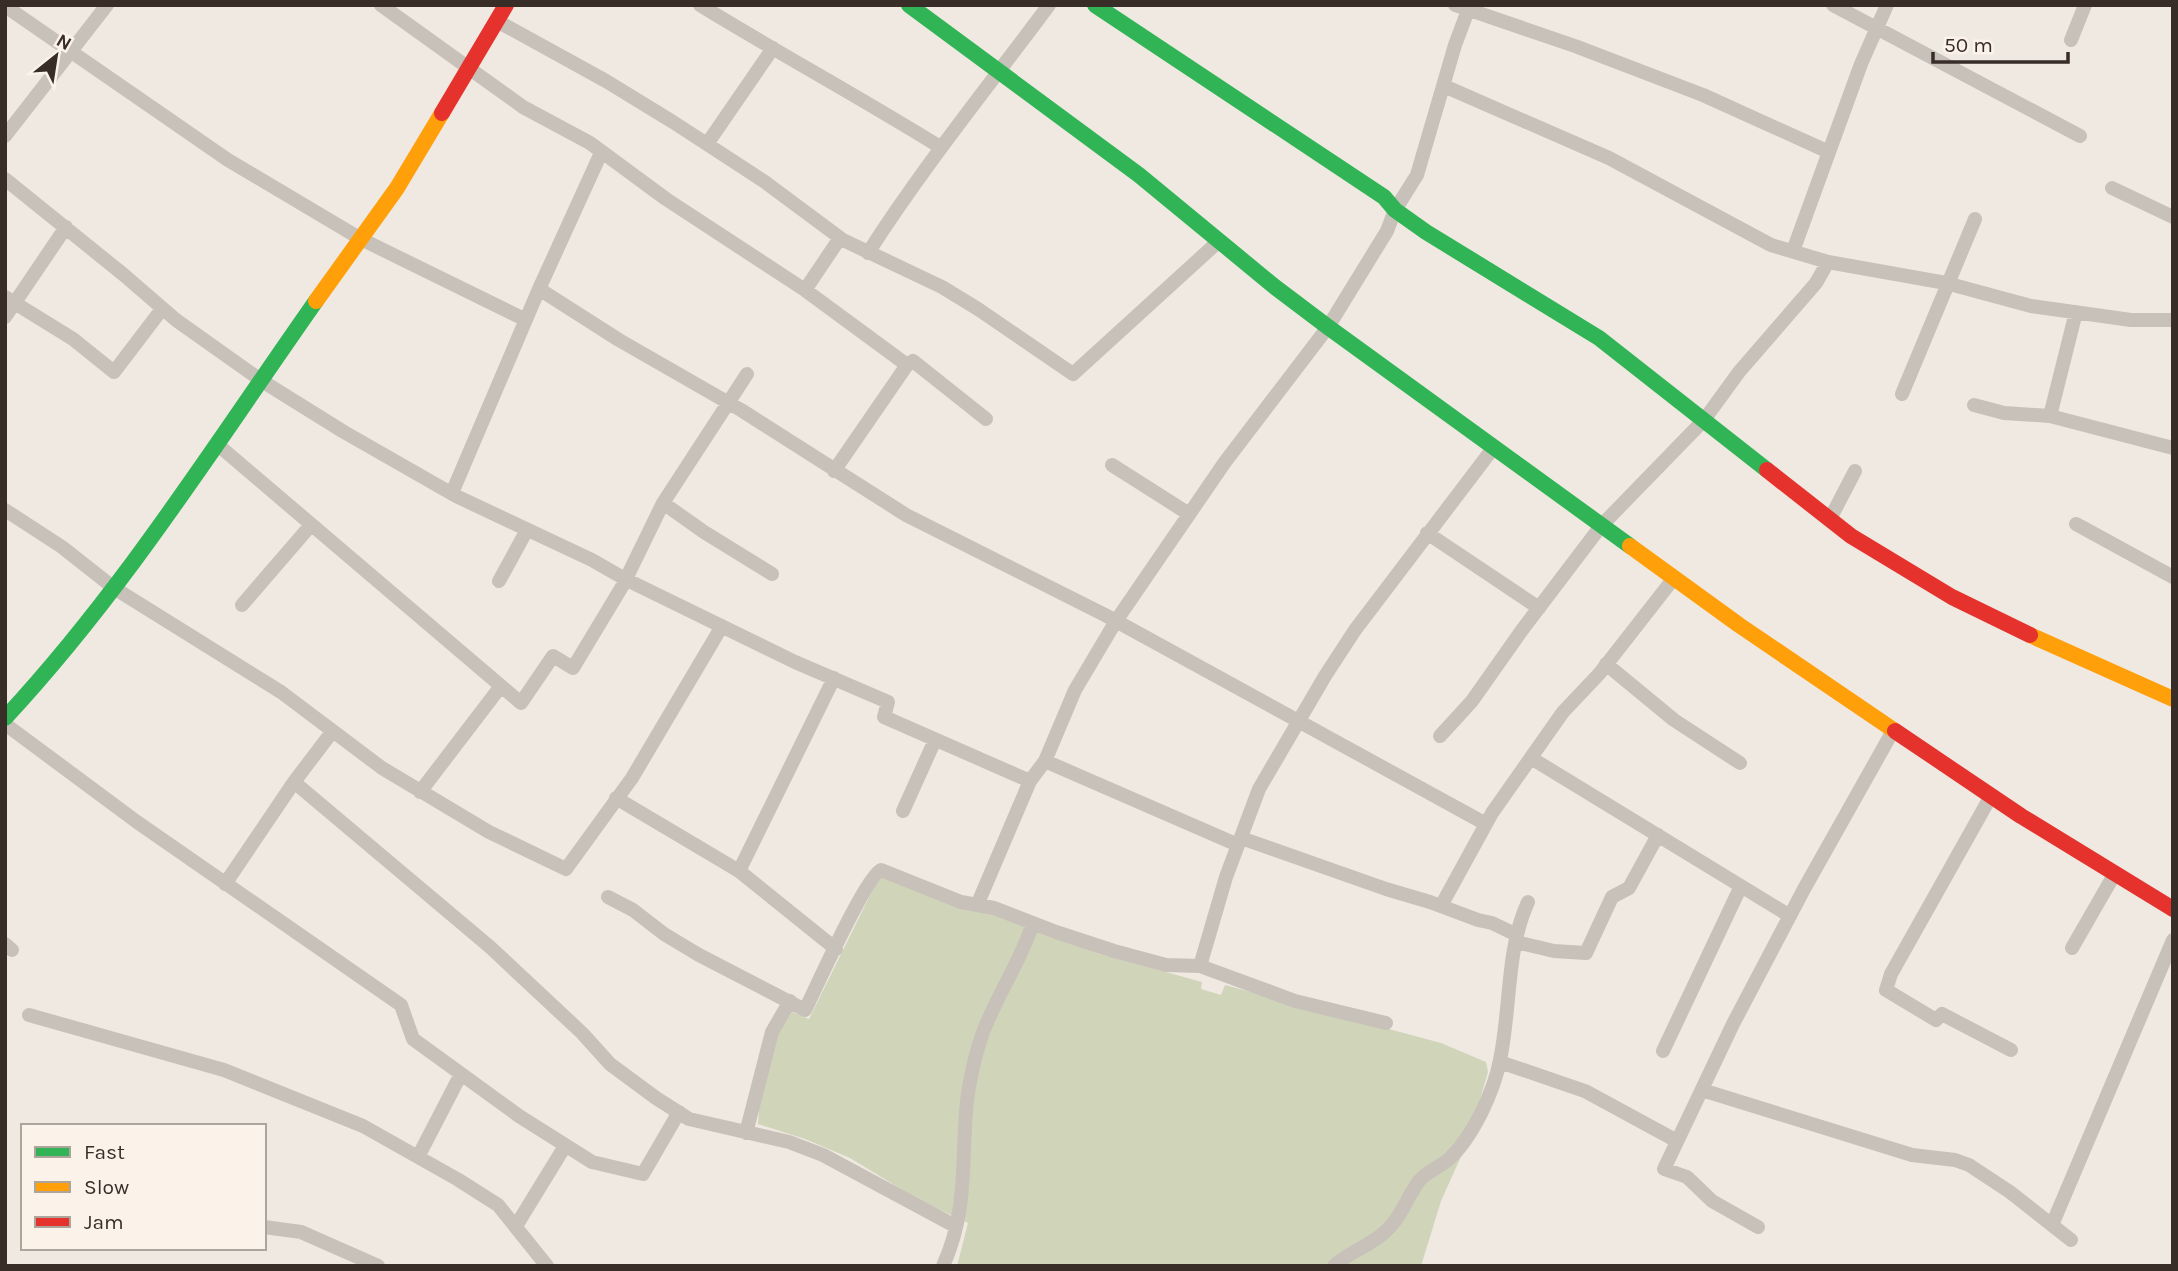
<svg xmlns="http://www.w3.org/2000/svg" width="2178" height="1271" font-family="Karla,sans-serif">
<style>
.green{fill:#d0d5ba}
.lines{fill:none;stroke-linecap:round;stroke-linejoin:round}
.street{stroke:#c8c1ba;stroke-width:14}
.fast{stroke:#30b455;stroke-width:16}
.slow{stroke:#ff9f0a;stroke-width:16}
.jam{stroke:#e5322d;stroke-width:16}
</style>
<rect width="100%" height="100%" fill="#efe9e2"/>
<path class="green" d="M 881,873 L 1100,954 L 1202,982 L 1201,989 L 1221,995 L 1225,985 L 1441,1043 L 1486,1062 L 1488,1072 L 1468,1141 L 1441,1201 L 1421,1266 L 957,1266 L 968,1223 L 919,1200 L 850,1158 L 805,1139 L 758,1124 L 760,1095 L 774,1039 L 792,1012 L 809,1019 Z"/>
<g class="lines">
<path class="street" d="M 381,5 L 523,107 L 590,143 L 666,199 L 805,290 L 907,365
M 700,5 C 780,54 861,98 940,147
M 1455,5 L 1575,46 L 1703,95 L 1829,152
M 1833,5 L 2080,136
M 5,6 L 228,160 L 361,239 L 526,320
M 497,21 L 606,81 L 673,122 L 765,182 L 843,240 L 942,287 L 978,309 L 1073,374 L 1219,241
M 2071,40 L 2085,5
M 1444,86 L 1609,158 L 1771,245 L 1828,262 L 1946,283 L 2031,306 L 2131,320 L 2173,320
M 5,136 L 107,5
M 707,144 L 773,48
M 5,179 L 124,275 L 176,320 L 262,381 L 344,432 L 456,496 L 592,560 L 625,579 L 795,662 L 888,702 L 884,717 L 1030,781
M 2112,188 L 2173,217
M 1793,251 L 1861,64 L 1887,5
M 868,253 C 923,167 988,87 1049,5
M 539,289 L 619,340 L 741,410 L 906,515 L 1105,615 L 1486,824
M 805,290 L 840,238
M 5,297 L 73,339 L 114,372 L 162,309
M 5,317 L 66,227
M 1902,394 L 1975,219
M 1974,405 L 2004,413 L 2050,416 L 2173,448
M 2050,416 L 2076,312
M 218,445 L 521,703 L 553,656 L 573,668 L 623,585 L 663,503 L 747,374
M 1112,465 L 1189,514
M 834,471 L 907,365 L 913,361 L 986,419
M 452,493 L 539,289 L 601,153
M 663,503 L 704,532 L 772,574
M 5,510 L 62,547 L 114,588 L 281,692 L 382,768 L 489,832 L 566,869 L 632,778 L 722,626
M 1830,519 L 1855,471
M 2076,524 L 2173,577
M 1427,533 L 1539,608
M 499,581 L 527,530
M 242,605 L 311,525
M 1606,664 L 1674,720 L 1740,763
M 5,724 L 137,822 L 401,1005 L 413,1039 L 519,1116 L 592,1162 L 643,1174 L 679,1112
M 1440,736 L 1472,701 L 1522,630 L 1601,526 L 1704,420 L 1739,372 L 1816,283 L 1828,262
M 1531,758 L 1790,916
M 1045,761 L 1238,845
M 294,782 L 490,947 L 582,1033 L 610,1064 L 656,1098 L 689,1119 L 789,1142 L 823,1155 L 955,1226
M 420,792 L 501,686
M 1991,796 L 1891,974 L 1886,990 L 1936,1020 L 1942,1014 L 2011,1050
M 616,798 L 739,871 L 836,949
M 903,811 L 935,740
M 1241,838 L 1386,889 L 1430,902 L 1478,920 L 1492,923 L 1517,935
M 739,871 L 834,678
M 225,884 L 294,782 L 332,732
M 608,897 L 633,910 L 664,934 L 699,955 L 805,1010 C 816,988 866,876 881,870 L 961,902 L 994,908 L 1056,932 L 1114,951 L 1166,965 L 1200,966 L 1295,1001 L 1386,1023
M 978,903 L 1030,781 L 1045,761 L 1075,690 L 1116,621 L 1225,462 L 1328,327 L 1387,231 L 1395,210 L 1417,175 L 1455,45 L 1470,5
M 1441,906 L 1492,813 L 1563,712 L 1599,674 L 1674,578
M 1516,942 L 1554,951 L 1586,953 L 1612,897 L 1629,888 L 1658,835
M 5,944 L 12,950
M 2072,948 L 2114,875
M 1200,966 L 1226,877 L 1259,789 L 1325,676 L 1355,630 L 1494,447
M 29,1015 L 224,1070 L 363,1126 L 457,1179 L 498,1205 L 547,1266
M 1663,1051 L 1741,886
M 1500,1062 L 1585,1091 L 1677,1141
M 1702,1090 L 1912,1155 L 1955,1160 L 1969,1165 L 2010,1192 L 2071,1240
M 746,1133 L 772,1032 L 790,1001
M 418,1157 L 461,1074
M 2052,1225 L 2173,940
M 516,1226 L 565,1146
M 264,1227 L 301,1232 L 378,1266
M 1758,1227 L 1712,1201 L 1687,1177 L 1664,1169 L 1733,1024 L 1804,889 L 1894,729
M 943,1266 C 970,1207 960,1153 968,1093 C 971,1074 976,1053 982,1035 C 996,996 1020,963 1033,923
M 1334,1266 C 1350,1251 1371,1246 1387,1230 C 1402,1216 1407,1197 1419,1181 C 1426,1172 1440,1167 1449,1159 C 1473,1137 1494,1091 1500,1060 C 1511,1008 1506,950 1528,902"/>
<path class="fast" d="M 909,5 L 1139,175 L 1275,287 L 1328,327 L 1630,546
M 1095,5 L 1384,197 L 1395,210 L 1426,232 L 1599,338 L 1767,470
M 5,718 C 124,590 216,443 316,301"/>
<path class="slow" d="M 316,301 L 397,188 L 442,113
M 1630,546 L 1739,625 L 1895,731
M 2030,635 L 2173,699"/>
<path class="jam" d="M 442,113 L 506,5
M 1767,470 L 1851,536 L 1952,597 L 2030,635
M 1895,731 L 2021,816 L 2173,909"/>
</g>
<rect width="2178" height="1271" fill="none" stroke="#392d28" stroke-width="14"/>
<rect x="21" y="1124" width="245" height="126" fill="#fbf3e9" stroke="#ada49c" stroke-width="2"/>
<rect x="35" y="1147" width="35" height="10" fill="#30b455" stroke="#ada49c" stroke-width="2"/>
<text x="84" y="1159" font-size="21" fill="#392d28">Fast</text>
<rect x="35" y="1182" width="35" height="10" fill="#ff9f0a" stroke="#ada49c" stroke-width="2"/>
<text x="84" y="1194" font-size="21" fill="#392d28">Slow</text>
<rect x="35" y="1217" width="35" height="10" fill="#e5322d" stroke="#ada49c" stroke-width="2"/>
<text x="84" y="1229" font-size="21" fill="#392d28">Jam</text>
<g transform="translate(56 56) rotate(30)" stroke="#fbf3e9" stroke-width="5" paint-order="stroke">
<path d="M0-5L12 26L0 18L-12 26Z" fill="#392d28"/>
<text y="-10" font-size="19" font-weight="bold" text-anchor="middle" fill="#392d28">N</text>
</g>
<path d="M1933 52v10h135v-10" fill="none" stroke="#392d28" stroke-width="3.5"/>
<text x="1944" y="52" font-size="21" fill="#392d28" stroke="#fbf3e9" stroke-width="5" paint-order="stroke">50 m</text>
</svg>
